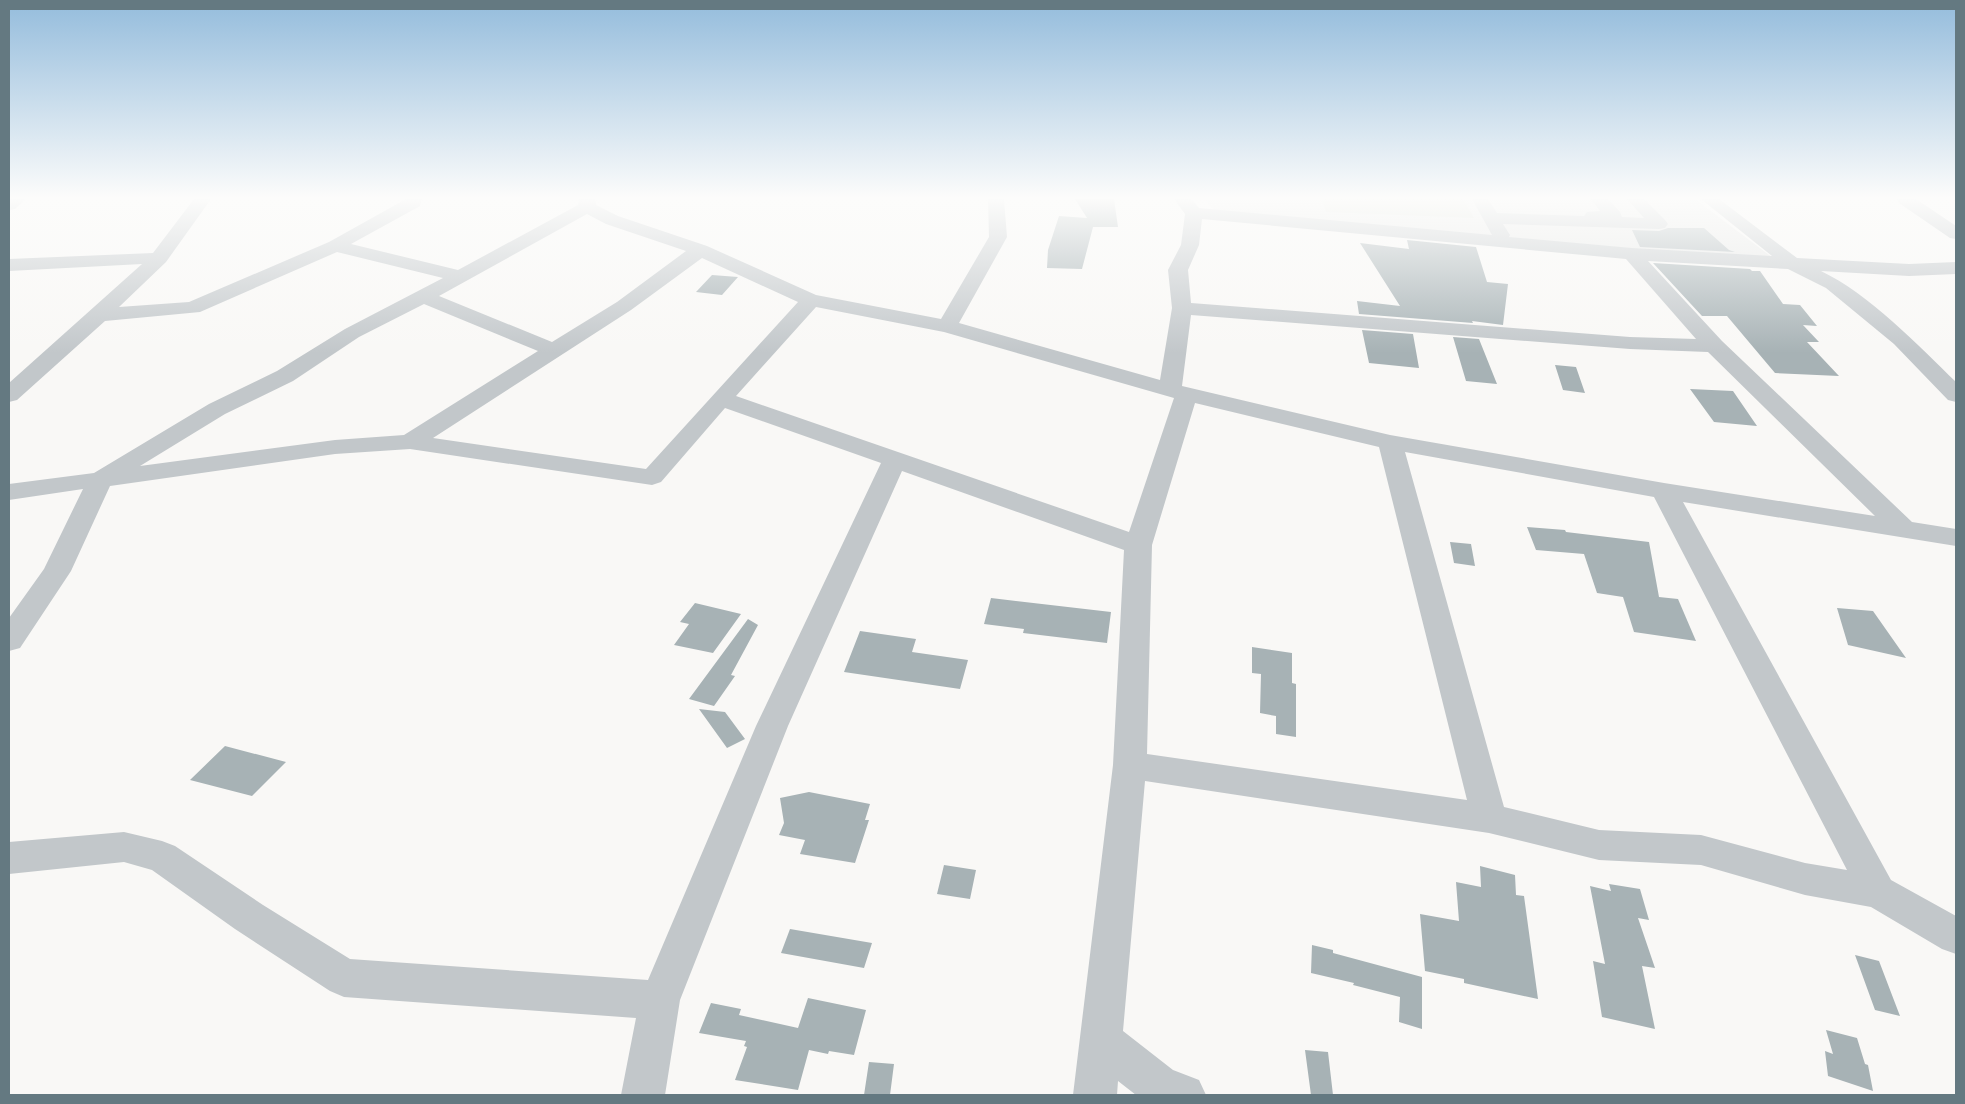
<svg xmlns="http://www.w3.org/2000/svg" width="1965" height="1104" font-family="Manrope,sans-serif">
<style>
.built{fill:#e7e8e7}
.green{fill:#daded5}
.building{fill:#a7b2b5}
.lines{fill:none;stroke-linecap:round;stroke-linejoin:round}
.minor{fill:#c2c7ca;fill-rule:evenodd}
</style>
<rect width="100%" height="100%" fill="#f9f8f6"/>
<path class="built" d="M 1204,199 L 1695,199 L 1777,261 L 1216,212 Z"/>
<path class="green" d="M 1322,199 L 1463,199 L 1474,218 L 1326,212 Z"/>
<path class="building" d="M 1075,199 L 1114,199 L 1118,227 L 1093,227 L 1082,269 L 1047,268 L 1048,250 L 1059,216 L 1087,218 Z
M 1668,228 L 1704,228 L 1729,250 L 1735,252 L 1640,247 L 1632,230 L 1659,231 Z
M 1407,240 L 1476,247 L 1487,282 L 1508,284 L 1503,325 L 1472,321 L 1473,323 L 1359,314 L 1357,301 L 1400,306 L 1360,243 L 1409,249 Z
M 1653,263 L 1750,269 L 1752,271 L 1760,271 L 1783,304 L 1800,305 L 1817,326 L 1803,325 L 1819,342 L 1807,342 L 1839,376 L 1775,373 L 1727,316 L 1702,316 Z
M 712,275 L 738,277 L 722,295 L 696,292 Z
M 1362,330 L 1413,334 L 1419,368 L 1369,363 Z
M 1453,337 L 1479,339 L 1497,384 L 1466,381 Z
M 1555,365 L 1576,367 L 1585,393 L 1563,390 Z
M 1690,389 L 1733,391 L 1757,426 L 1714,422 Z
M 1527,527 L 1565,530 L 1566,532 L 1649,542 L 1659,597 L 1678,599 L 1696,641 L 1634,632 L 1623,597 L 1597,593 L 1584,554 L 1536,550 Z
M 1450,542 L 1471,544 L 1475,566 L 1454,563 Z
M 991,598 L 1111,612 L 1107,643 L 1023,633 L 1024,629 L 984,624 Z
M 695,603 L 741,614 L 713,653 L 674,645 L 689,624 L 680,622 Z
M 1837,608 L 1873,611 L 1906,658 L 1848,645 Z
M 748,619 L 758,625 L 731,675 L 735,676 L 714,706 L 689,699 Z
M 860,631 L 916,639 L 912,652 L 968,660 L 960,689 L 844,672 Z
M 1252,647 L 1292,653 L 1292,683 L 1296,684 L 1296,737 L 1276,734 L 1276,716 L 1260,713 L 1261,674 L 1252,673 Z
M 699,709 L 725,712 L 745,739 L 727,748 Z
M 225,746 L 286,762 L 252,796 L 190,780 Z
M 809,792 L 870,804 L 865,820 L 869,820 L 855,863 L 800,854 L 805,840 L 779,835 L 784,823 L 780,798 Z
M 944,865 L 976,870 L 970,899 L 937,894 Z
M 1480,866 L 1515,875 L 1516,895 L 1524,896 L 1538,999 L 1464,983 L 1464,979 L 1425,971 L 1420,914 L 1459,921 L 1456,882 L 1481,887 Z
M 1609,884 L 1640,889 L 1649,920 L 1638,918 L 1655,968 L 1642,966 L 1655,1029 L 1602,1017 L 1593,961 L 1605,964 L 1590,886 L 1611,891 Z
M 790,929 L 872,943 L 864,968 L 781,953 Z
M 1312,945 L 1333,950 L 1333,953 L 1422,977 L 1422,1029 L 1399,1022 L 1400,997 L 1353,985 L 1354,983 L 1311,973 Z
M 1855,955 L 1879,961 L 1900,1016 L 1875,1010 Z
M 808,998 L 866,1010 L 854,1055 L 829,1051 L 828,1054 L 809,1050 L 798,1090 L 735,1080 L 747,1047 L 744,1046 L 746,1041 L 699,1033 L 711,1003 L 741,1009 L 739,1015 L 798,1028 Z
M 1826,1030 L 1857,1038 L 1865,1064 L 1868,1065 L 1873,1091 L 1828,1076 L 1825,1051 L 1833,1054 Z
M 1305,1050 L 1328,1052 L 1333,1095 L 1311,1095 Z
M 869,1062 L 894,1064 L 890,1095 L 864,1095 Z"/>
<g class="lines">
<path class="minor" d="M 9,199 L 26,199 L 15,209 L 9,210 Z
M 194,199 L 211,199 L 166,262 L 119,307 L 189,302 L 329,242 L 406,199 L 422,199 L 420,206 L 351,244 L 458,270 L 578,205 L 579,199 L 595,199 L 596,205 L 618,216 L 707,246 L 816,295 L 941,319 L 989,237 L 988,199 L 1004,199 L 1007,237 L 959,323 L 1160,380 L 1172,308 L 1168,270 L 1181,245 L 1185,214 L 1174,199 L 1191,199 L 1199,208 L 1492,235 L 1472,199 L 1488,199 L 1497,213 L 1584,216 L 1587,212 L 1600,211 L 1591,199 L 1608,199 L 1620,212 L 1622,217 L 1644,218 L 1627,199 L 1644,199 L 1665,220 L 1668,224 L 1665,228 L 1659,229 L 1503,224 L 1510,235 L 1509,237 L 1632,248 L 1772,256 L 1701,199 L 1719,199 L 1797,258 L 1909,264 L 1956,262 L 1956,274 L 1909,276 L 1821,271 C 1869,294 1918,345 1956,382 L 1956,402 L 1948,400 L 1894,344 L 1826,288 L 1788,269 L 1648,261 L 1722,341 L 1912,522 L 1956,529 L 1956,546 L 1683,502 L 1891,880 L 1956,916 L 1956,954 L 1942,949 L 1871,907 L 1805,895 L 1701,865 L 1599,860 L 1489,833 L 1145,781 L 1123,1031 L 1173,1070 L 1199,1080 L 1206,1095 L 1136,1095 L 1118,1081 L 1117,1095 L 1073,1095 L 1113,765 L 1124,550 L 902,471 L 788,726 L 680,1000 L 665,1095 L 621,1095 L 636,1018 L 344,997 L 330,991 L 235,929 L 152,870 L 124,862 L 9,874 L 9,842 L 124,832 L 162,841 L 175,846 L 263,905 L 350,959 L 648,980 L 756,726 L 881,463 L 725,408 L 661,482 L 652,485 L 410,449 L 335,454 L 110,486 L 71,571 L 20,648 L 9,651 L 9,618 L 44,569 L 83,489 L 9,500 L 9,484 L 94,473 L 209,404 L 277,371 L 345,329 L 443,278 L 337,252 L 200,312 L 105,321 L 17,400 L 9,402 L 9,383 L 142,264 L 9,271 L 9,259 L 153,253 ZM 587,214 L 606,224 L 686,251 L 617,302 L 552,342 L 439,296 ZM 1202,219 L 1626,259 L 1696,339 L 1630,337 L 1191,303 L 1188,270 L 1199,245 ZM 702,258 L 798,302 L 646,469 L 433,438 L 631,310 ZM 424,304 L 538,351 L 404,435 L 335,440 L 140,466 L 225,414 L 293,381 L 359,337 ZM 816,307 L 944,332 L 1174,398 L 1129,532 L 736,396 ZM 1191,315 L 1630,349 L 1708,352 L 1875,516 L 1664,483 L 1390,435 L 1182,386 ZM 1195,403 L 1379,447 L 1467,800 L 1147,754 L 1152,545 ZM 1405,452 L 1654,497 L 1847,870 L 1805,863 L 1701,835 L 1599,830 L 1504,807 Z
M 1897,199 L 1916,199 L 1956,226 L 1956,239 L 1950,238 L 1899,203 Z"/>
</g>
<linearGradient id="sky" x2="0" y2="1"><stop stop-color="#94bcdc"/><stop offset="0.56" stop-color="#fcfcfb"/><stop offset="1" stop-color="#fcfcfb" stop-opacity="0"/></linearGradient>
<rect width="1965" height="353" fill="url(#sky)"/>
<rect width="1965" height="1104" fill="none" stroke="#647981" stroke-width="20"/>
</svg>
